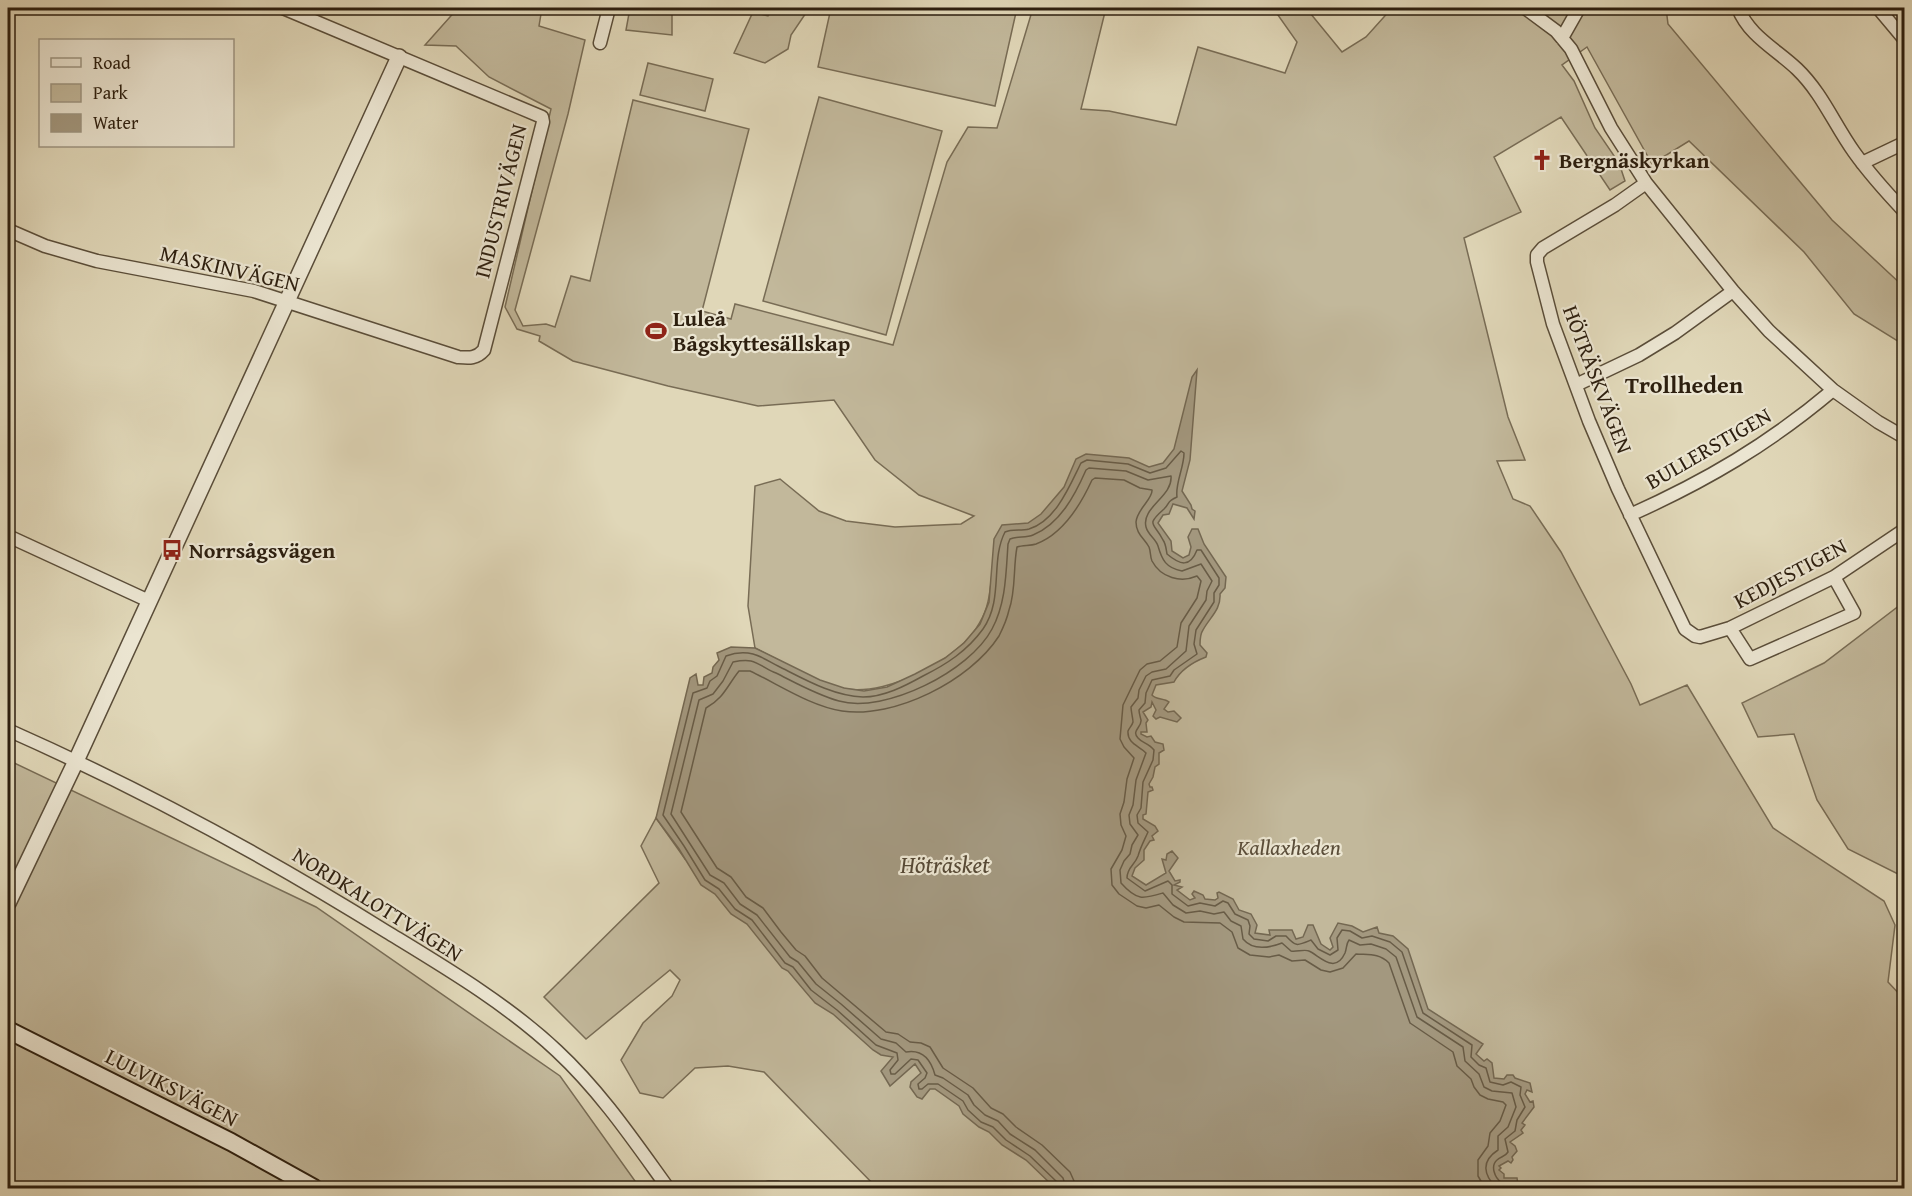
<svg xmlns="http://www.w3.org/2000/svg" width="1912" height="1196" font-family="'Gentium Book Plus',serif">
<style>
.green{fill:#c2b89b;stroke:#786c55;stroke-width:1.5}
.water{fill:#a3987f;stroke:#746852;stroke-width:1.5}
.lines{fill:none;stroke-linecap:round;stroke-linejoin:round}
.shore{stroke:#685c47;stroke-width:1.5}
.minor-casing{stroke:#5a4d39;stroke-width:15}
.tertiary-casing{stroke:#5a4d39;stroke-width:18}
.secondary-casing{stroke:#2d1f0f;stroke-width:20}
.minor{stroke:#ebe5d1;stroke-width:12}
.tertiary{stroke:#ebe5d1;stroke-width:15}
.secondary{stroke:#ebe5d1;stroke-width:16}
.labels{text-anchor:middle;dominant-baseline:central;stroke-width:4.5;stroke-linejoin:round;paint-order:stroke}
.poi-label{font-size:22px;font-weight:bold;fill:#2d1f0f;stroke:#ebe5d1;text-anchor:start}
.street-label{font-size:22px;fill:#2d1f0f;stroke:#ebe5d1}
.park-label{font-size:22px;font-style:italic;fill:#5a4d39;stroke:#ebe5d1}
.neighbourhood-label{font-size:24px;font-weight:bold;fill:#2d1f0f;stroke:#ebe5d1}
.water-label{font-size:24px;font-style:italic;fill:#564936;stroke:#ebe5d1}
</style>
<rect width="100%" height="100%" fill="#e0d7b8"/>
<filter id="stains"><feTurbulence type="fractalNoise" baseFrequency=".00333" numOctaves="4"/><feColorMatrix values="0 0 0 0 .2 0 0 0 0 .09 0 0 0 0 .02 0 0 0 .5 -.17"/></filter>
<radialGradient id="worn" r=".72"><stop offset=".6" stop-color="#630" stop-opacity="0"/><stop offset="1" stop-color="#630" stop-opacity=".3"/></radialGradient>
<path class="green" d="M 458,8 L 542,8 L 539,26 L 585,40 L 568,114 L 515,310 L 523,326 L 546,324 L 555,327 L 571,276 L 590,281 L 633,100 L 749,129 L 702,311 L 731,319 L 735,304 L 893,345 L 947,162 L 968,127 L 997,128 L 1033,8 L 1106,8 L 1081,109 L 1109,111 L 1176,125 L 1198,47 L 1285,73 L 1297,42 L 1273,8 L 1306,8 L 1342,52 L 1366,37 L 1392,8 L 1666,8 L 1668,24 L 1832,220 L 1904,287 L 1904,345 L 1854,314 L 1804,252 L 1689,141 L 1652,164 L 1587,47 L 1562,65 L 1574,81 L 1595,128 L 1619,163 L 1625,181 L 1610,190 L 1561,117 L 1494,157 L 1521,212 L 1464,238 L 1508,417 L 1525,460 L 1497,461 L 1513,499 L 1530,506 L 1561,552 L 1631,684 L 1640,705 L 1687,685 L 1773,828 L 1884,901 L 1895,925 L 1888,982 L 1904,999 L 1904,1188 L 877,1188 L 764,1072 L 728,1066 L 695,1068 L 663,1098 L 640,1093 L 621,1060 L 643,1023 L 672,996 L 680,980 L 670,970 L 586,1039 L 544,997 L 659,883 L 641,846 L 656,818 L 685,859 L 1044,609 L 992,574 C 990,591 989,607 980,622 C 960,660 889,695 847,689 C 818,685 782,661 755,648 L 748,606 L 755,486 L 780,479 L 819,511 L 846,521 L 895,527 L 961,524 L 974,516 L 919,495 L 875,460 L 834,400 L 758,406 L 668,386 L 573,361 L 539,341 L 540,336 L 517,329 L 505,307 L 551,109 L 489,77 L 456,46 L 425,45 Z
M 630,8 L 672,8 L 672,35 L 626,30 Z
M 773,8 L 797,8 L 808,10 L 791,35 L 788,49 L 765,63 L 734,53 L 753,12 L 768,16 Z
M 831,8 L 1017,8 L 995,106 L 818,67 Z
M 648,63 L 713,79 L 705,111 L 640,95 Z
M 819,97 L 942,131 L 886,335 L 763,301 Z
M 1904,602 L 1904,877 L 1848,849 L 1817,800 L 1794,734 L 1758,737 L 1742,703 L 1824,663 Z
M 8,760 L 316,907 L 560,1076 L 640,1188 L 8,1188 Z"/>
<path class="water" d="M 1197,370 L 1190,460 L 1182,491 L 1191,505 L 1192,509 L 1195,511 L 1194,519 L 1187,508 L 1173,504 L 1169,514 L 1163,515 L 1158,523 L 1171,541 L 1172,551 L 1183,558 L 1189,555 L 1191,547 L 1188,537 L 1192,529 L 1198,529 L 1204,544 L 1226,577 L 1225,588 L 1220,594 C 1221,610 1210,617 1203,630 C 1200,634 1200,640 1200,645 L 1207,653 L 1206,657 C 1193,662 1180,671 1174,682 L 1156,685 L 1152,695 C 1156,700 1164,698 1169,702 L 1164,709 L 1168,712 L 1174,711 L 1181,718 L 1177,722 L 1160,717 L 1156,719 L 1153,716 L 1156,710 L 1152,702 L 1151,707 L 1143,712 L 1148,720 L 1146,723 L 1147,732 L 1141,732 L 1141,734 L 1147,737 L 1151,736 L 1155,742 L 1163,744 L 1164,750 L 1159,753 L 1159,764 L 1155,767 L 1153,777 L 1149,784 L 1150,787 L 1152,787 L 1153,790 L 1148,792 L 1146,814 L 1143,815 L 1143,819 L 1155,826 L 1158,831 L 1152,836 L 1154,840 L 1150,841 L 1144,850 L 1144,860 L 1135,868 L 1132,876 L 1146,885 L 1166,873 L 1162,859 L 1166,860 L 1167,854 L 1172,851 L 1178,858 L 1169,871 L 1175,881 L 1180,880 L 1180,882 L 1174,885 L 1182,887 L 1177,890 L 1190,900 L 1195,898 L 1192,894 L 1194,891 L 1203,895 L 1205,899 L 1215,900 L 1218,898 L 1217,893 L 1219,892 L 1233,899 L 1239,910 L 1251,914 L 1257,925 L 1255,933 L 1270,935 L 1269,930 L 1292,930 L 1296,939 L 1303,937 L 1308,925 L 1313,925 L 1321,944 L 1330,950 L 1333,947 L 1330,938 L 1338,923 L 1352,926 L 1363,932 L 1377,927 L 1379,933 L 1393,936 L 1408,949 L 1428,1009 L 1483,1044 L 1476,1054 L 1484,1061 L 1487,1059 L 1492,1063 L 1494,1078 L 1504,1079 L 1507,1075 L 1513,1075 L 1515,1078 L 1530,1083 L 1532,1092 L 1527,1090 L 1525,1094 L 1530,1102 L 1533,1101 L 1534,1107 L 1522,1123 L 1525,1125 L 1521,1130 L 1523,1133 L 1510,1142 L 1515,1146 L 1517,1151 L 1512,1157 L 1513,1160 L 1511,1163 L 1508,1161 L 1499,1166 L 1501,1168 L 1499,1170 L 1504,1174 L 1504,1178 L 1517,1178 L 1518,1185 L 1522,1188 L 1054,1187 L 1026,1160 L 1002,1145 L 989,1132 L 979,1127 L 963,1114 L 959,1106 L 935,1089 L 930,1089 L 922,1099 L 917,1097 L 910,1087 L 911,1082 L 921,1073 L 915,1064 L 890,1086 L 881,1071 L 893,1057 L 881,1055 L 873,1050 L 833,1014 L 815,1003 L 788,971 L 782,968 L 747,924 L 731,914 L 715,894 L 701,885 L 679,849 L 656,818 L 690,678 L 696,674 L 698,685 L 703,685 L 704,677 L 712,673 L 713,667 L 719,660 L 717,653 L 731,647 L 755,648 L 820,680 L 844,688 L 864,691 L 887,687 L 915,674 L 945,658 L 964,643 L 980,624 L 989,602 L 994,539 L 1002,525 L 1028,523 L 1041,514 L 1064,487 L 1076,459 L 1086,454 L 1129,458 L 1149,467 L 1163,463 L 1174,449 L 1192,377 Z"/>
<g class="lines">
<path class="shore" d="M 1059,1188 L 1057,1182 L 1030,1156 L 1006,1140 L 993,1127 L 981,1122 L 968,1110 L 963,1101 L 938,1084 L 928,1084 L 922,1089 L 919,1089 L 918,1084 L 925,1078 L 927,1073 L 918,1060 L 911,1059 L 895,1074 L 891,1074 L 890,1070 L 898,1060 L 897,1053 L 876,1045 L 837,1010 L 811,990 L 793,967 L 785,963 L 752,920 L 735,909 L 719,889 L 705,880 L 684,846 L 663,815 L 693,693 L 707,688 L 710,681 L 717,676 L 726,656 C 734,653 745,652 753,654 C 761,656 770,662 778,666 C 804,679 833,696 863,697 C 884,697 905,686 923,676 C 947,664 967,651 983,629 C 1004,599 990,561 1005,532 C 1012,529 1021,531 1029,529 C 1056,521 1070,485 1081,463 L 1087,460 L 1128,464 L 1150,473 L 1166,468 L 1181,451 L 1184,453 C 1184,468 1175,483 1177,497 C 1166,502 1171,502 1164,509 C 1145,526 1154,522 1163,540 C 1166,544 1166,549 1167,554 C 1180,565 1190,568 1197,550 L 1201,550 L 1219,578 L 1219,585 L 1214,593 L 1214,602 L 1196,630 L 1194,644 L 1197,654 L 1174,670 L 1170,676 L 1152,680 L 1146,693 L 1145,703 L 1139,710 C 1139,713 1140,716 1141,720 C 1142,727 1131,731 1138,738 C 1142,743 1149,743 1154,750 L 1153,760 L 1143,782 L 1141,808 L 1137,815 L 1138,823 L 1148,832 C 1144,841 1141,846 1138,856 C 1135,865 1127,867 1127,878 L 1145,891 L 1168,881 L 1172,885 L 1172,894 L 1188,906 L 1200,903 L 1215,906 L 1223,901 L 1228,903 L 1235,914 L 1248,920 L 1250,926 L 1249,934 L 1254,939 L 1268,941 L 1276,936 L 1286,936 C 1296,947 1297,946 1311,940 L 1318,949 L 1330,955 L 1338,950 L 1337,938 L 1342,930 L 1350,931 L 1362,938 L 1372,936 L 1390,942 L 1402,952 L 1423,1013 L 1472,1045 L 1471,1057 L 1479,1065 L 1486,1068 L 1490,1082 L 1503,1085 L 1511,1082 L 1521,1087 L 1520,1095 L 1525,1107 L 1517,1120 L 1515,1131 L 1505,1139 L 1508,1152 C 1505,1157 1501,1156 1497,1160 C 1490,1166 1495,1178 1501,1182 C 1503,1184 1508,1183 1511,1183 L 1513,1188
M 1066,1188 L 1063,1178 L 1035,1150 L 1010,1134 L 998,1121 L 985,1115 L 974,1105 L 968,1095 L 943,1078 L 935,1075 C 931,1060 923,1049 906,1052 L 896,1043 L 881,1039 L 841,1004 L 816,984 L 798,962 L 790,957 L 757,915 L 740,904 L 724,883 L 710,875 L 671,814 L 699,700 L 713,694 L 723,681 L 733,662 C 738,661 746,660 751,661 C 759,663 768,670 776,673 C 796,683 817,695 839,701 C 885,714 970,671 992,629 C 1006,603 1006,573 1008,544 L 1010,539 C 1017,536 1026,538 1033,535 C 1060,524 1075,495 1086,470 L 1089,468 L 1126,471 L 1148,480 L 1171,476 C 1173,497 1141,507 1146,527 C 1148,535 1156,539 1158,546 C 1162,560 1166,568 1182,571 L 1201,564 L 1212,581 L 1207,591 L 1206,600 L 1189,626 L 1186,651 L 1166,669 L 1152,672 L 1146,676 L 1139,690 L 1138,698 L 1131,707 C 1131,712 1133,718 1133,722 C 1132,726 1129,728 1128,731 C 1127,744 1140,746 1146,753 L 1136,780 L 1133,805 L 1129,815 L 1130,824 L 1138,835 L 1132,845 L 1130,854 L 1124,861 L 1120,870 L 1121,883 C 1137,901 1143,899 1163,893 L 1173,905 L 1186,913 L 1200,911 L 1214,914 L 1224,912 L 1231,921 L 1241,926 L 1243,939 C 1253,951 1269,948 1282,943 L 1291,951 C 1296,952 1305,949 1309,951 C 1320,956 1335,975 1345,953 C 1347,948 1346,944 1349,940 L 1360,945 L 1371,944 L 1386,949 L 1396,957 L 1417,1017 L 1463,1047 L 1465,1061 L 1479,1074 L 1484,1087 L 1492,1091 L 1512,1093 L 1516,1107 L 1508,1127 L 1498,1136 L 1498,1150 C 1481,1161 1483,1175 1497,1188
M 1075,1188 L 1074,1181 L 1070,1172 L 1042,1145 L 1016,1127 L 1003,1114 L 991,1108 L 973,1088 L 943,1068 L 930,1047 L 921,1043 L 910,1042 L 898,1034 L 886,1032 L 822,978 L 805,956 L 796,950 L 781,932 L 763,908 L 746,897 L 731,877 L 717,868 L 681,812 L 706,708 C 724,698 727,686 739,671 L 750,671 C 778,684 810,706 842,711 C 894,719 970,681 999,636 C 1003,628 1007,619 1009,610 C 1016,591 1013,568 1017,547 C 1023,545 1030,546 1036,544 C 1063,534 1081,504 1092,480 L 1095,478 L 1124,480 L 1140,488 L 1152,490 C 1153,499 1137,509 1136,522 C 1136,534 1144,538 1149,547 C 1151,552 1150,557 1152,561 C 1161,578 1181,583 1197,576 L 1201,581 L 1197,598 L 1181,623 L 1177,647 L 1160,661 L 1147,664 L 1140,670 L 1123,705 L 1120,739 L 1124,747 L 1134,758 L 1127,779 L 1124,802 L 1120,814 L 1121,825 L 1126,836 L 1122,850 L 1111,869 L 1112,885 L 1119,894 L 1137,906 L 1146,908 L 1159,905 L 1174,917 L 1184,922 L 1220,923 L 1232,932 L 1238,948 L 1250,955 L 1269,957 L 1279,955 L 1292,961 L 1305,960 L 1321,970 L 1330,972 L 1343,968 L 1356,954 C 1369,955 1379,953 1389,963 L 1410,1023 L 1453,1052 L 1457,1066 L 1471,1079 L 1474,1087 L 1480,1095 L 1488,1099 L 1503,1102 L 1506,1105 L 1500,1121 L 1490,1133 L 1488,1146 L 1478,1160 L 1478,1176 L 1485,1188"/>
<defs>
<path id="minor" d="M 1525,8 L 1556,31 L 1571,49 L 1611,128 L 1646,183 L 1733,291 L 1769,331 L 1833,390 L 1878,422 L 1904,437
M 1738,8 C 1749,36 1776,49 1797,69 C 1822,93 1834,124 1854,152 C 1869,173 1886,192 1904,211
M 1878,8 L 1904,39
M 1562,38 L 1579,8
M 600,43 L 609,8
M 1862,163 L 1904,143
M 1646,183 L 1615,205 L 1543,248 L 1537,255 L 1537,262 L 1553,324 L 1589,421 L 1618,489 L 1685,629 L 1695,636 L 1700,637 L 1730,628 L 1834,577 L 1904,530
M 8,230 L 45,246 L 97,261 L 254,291 L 458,357 C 469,358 476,359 484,350 L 543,122 L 542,117 L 283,8
M 1576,385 L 1639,355 L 1675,333 L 1733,291
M 1630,515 C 1706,481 1769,444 1833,390
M 8,536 L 149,601
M 1730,628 L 1750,659 L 1854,613 L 1834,577
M 8,730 C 139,788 265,856 387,932 C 446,968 507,1004 557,1051 C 601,1092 634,1141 668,1188
M 768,1188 L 778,1188"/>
<path id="tertiary" d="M 8,903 L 76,761 L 399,57"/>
<path id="secondary" d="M 8,1030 L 231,1142 L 314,1188"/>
</defs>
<use href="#minor" class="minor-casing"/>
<use href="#tertiary" class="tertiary-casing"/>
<use href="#secondary" class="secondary-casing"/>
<use href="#minor" class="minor"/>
<use href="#tertiary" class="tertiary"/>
<use href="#secondary" class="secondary"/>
</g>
<defs>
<symbol id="church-bare" viewBox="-9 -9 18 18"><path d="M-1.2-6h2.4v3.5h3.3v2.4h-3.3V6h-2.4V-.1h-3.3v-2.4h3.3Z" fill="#8f2418" stroke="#ebe5d1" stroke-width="2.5" paint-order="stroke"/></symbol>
<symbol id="stadium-bare" viewBox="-9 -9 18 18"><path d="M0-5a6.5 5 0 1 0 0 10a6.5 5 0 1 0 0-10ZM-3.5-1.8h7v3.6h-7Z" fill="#8f2418" stroke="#ebe5d1" stroke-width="2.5" paint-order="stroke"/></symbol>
<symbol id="bus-bare" viewBox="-9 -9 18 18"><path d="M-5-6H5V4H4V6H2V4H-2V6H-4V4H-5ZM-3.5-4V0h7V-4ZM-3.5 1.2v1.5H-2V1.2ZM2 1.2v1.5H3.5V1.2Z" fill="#8f2418" stroke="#ebe5d1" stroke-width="2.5" paint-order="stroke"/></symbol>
</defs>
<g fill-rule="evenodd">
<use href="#church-bare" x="1527" y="145" width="30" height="30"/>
<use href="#stadium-bare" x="641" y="316" width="30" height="30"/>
<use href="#bus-bare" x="157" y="535" width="30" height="30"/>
</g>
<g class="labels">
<g class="poi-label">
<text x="1559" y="160">Bergnäskyrkan</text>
<text x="673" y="318">Luleå<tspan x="673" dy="25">Bågskyttesällskap</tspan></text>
<text x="189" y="550">Norrsågsvägen</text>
</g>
<g class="street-label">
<text transform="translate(500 201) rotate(-76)">INDUSTRIVÄGEN</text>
<text transform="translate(230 268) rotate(13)">MASKINVÄGEN</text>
<text transform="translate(1598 379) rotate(69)">HÖTRÄSKVÄGEN</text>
<text transform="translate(1708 448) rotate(-30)">BULLERSTIGEN</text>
<text transform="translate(1790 573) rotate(-28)">KEDJESTIGEN</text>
<text transform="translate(378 904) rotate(32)">NORDKALOTTVÄGEN</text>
<text transform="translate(172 1087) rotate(27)">LULVIKSVÄGEN</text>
</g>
<g class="park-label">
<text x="1289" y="847">Kallaxheden</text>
</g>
<g class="neighbourhood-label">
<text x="1684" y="384">Trollheden</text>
</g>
<g class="water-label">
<text x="945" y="864">Höträsket</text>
</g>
</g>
<rect width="1912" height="1196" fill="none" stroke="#e0d7b8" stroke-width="30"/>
<rect x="9" y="9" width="1894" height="1178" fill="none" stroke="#2d1f0f" stroke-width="3"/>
<rect x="15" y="15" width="1882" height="1166" fill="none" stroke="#2d1f0f" stroke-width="1.5"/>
<rect x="39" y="39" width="195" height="108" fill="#ebe5d1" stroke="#9f9683" stroke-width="1.5"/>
<rect x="51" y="58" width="30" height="9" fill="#ebe5d1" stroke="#9f9683" stroke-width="1.5"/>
<text x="93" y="69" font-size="18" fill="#2d1f0f">Road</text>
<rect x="51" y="84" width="30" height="18" fill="#c2b89b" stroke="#9f9683" stroke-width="1.5"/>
<text x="93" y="99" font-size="18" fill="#2d1f0f">Park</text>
<rect x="51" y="114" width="30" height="18" fill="#a3987f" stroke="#9f9683" stroke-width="1.5"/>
<text x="93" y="129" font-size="18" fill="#2d1f0f">Water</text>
<rect width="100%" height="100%" filter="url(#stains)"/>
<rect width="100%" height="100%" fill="url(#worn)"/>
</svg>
